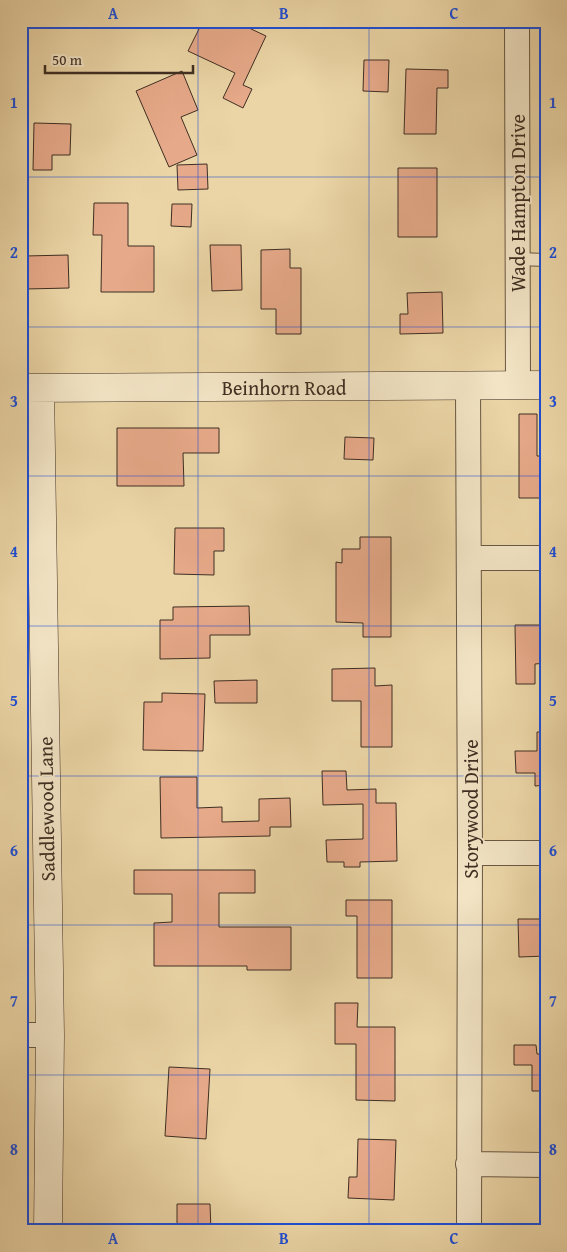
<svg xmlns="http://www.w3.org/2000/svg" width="567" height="1252" font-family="'Gentium Book Plus',serif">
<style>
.building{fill:#e6a989;stroke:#3f2e22}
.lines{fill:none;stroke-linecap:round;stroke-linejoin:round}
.lane-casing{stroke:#6a5843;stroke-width:14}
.street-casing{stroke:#6a5843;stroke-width:26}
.secondary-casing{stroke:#3f2e22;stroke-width:29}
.lane{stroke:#f2e4c5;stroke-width:12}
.street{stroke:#f2e4c5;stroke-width:24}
.secondary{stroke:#f2e4c5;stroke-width:28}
.grid{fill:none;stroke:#1d4ed8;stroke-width:1;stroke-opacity:0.55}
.labels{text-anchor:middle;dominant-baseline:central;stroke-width:4;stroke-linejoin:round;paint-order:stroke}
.street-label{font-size:20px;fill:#3f2e22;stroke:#f2e4c5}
.neatline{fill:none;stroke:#1d4ed8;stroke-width:2}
.grid-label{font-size:16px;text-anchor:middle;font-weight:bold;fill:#1d4ed8}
</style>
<rect width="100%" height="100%" fill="#ebd5a6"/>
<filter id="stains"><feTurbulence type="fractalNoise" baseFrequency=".004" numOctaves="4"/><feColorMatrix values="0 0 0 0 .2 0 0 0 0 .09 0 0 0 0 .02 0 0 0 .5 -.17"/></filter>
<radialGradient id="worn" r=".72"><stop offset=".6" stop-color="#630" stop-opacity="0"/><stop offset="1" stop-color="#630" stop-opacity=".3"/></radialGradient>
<path class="building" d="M 203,21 L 248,21 L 252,23 L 249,28 L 266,36 L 243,85 L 252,89 L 243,108 L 223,98 L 235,73 L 188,51 Z
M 364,60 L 389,60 L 388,92 L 363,91 Z
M 406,69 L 448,70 L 448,88 L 437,88 L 436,134 L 404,134 Z
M 182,71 L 198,110 L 181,117 L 197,155 L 169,167 L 136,91 Z
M 34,123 L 71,124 L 70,155 L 52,155 L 52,170 L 33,170 Z
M 207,164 L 208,189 L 178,190 L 177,165 Z
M 398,168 L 437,168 L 437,237 L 398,237 Z
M 94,203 L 128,203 L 128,246 L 154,246 L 154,292 L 101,292 L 102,235 L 93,235 Z
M 172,204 L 192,204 L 191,227 L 171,226 Z
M 210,245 L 241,245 L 242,290 L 212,291 Z
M 290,249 L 290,268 L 301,268 L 301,334 L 276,334 L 276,309 L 261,309 L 261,250 Z
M 68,255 L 69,288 L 26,289 L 25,256 Z
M 442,292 L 443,333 L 400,334 L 400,314 L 408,314 L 407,293 Z
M 519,414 L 537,414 L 537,456 L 546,456 L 546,498 L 519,498 Z
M 117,428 L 219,428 L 219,453 L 183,453 L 184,486 L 117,486 Z
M 345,437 L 374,438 L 373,460 L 344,459 Z
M 175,528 L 224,528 L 224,551 L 214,551 L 214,575 L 174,574 Z
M 360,537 L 391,537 L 391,637 L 363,637 L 363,623 L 336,622 L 336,562 L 342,563 L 342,549 L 360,549 Z
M 249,606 L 250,635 L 210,635 L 210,658 L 160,659 L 160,620 L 173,620 L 173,607 Z
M 515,625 L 546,625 L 546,663 L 535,664 L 535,684 L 516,684 Z
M 375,668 L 375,686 L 392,685 L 392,747 L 361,747 L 361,701 L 332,701 L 332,669 Z
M 257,680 L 257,703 L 215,703 L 214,681 Z
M 162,693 L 205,694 L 203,751 L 143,750 L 144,702 L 162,702 Z
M 537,732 L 546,732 L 546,785 L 535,786 L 535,773 L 516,773 L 515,751 L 537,751 Z
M 322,771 L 346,771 L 347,790 L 376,789 L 376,803 L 396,803 L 397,861 L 360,862 L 360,867 L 344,867 L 344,862 L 327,862 L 326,840 L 363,839 L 363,804 L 323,805 Z
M 160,777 L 197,777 L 197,808 L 222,807 L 222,822 L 259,821 L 259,799 L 290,798 L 291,827 L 270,827 L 270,836 L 161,838 Z
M 134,870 L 255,870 L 255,893 L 219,893 L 219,927 L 291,927 L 291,970 L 247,970 L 247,966 L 154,966 L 154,923 L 172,922 L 172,894 L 134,894 Z
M 346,900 L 392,900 L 392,978 L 357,978 L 357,916 L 346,916 Z
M 518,919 L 546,919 L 546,956 L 519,957 Z
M 335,1003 L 358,1003 L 357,1027 L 395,1027 L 395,1101 L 356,1100 L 356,1044 L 335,1044 Z
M 514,1045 L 536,1045 L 537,1054 L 546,1054 L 546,1101 L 544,1101 L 544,1091 L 532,1091 L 532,1065 L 514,1065 Z
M 169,1067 L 210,1069 L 206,1139 L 165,1136 Z
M 358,1139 L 396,1140 L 394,1200 L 348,1198 L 349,1177 L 357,1177 Z
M 177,1204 L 210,1204 L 211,1231 L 177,1231 Z"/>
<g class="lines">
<defs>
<path id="lane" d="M 518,259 L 546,260"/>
<path id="street" d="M 517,21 L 518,385
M 468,387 L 470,853 L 469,1231
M 469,558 L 546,558
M 470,853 L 546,853
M 21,1035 L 50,1035
M 468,1164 L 546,1165"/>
<path id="secondary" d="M 22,388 L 546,385
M 40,388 L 50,1035 L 48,1231"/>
</defs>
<use href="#lane" class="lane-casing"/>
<use href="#street" class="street-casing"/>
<use href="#secondary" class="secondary-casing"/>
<use href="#lane" class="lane"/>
<use href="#street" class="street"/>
<use href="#secondary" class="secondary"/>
</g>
<path class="grid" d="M 198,21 L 198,1231M 369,21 L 369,1231M 21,177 L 546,177M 21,327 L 546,327M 21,476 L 546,476M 21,626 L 546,626M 21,776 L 546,776M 21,925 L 546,925M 21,1075 L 546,1075"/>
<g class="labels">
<g class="street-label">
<text transform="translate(517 203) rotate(-90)">Wade Hampton Drive</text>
<text x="284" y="387">Beinhorn Road</text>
<text transform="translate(46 809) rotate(-91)">Saddlewood Lane</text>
<text transform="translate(470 809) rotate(-90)">Storywood Drive</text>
</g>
</g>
<rect width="567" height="1252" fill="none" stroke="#ebd5a6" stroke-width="55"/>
<path d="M45 65v8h148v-8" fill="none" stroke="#3f2e22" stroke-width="2.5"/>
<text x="52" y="65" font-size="15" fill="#3f2e22" stroke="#f2e4c5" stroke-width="4" paint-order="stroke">50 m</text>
<rect x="28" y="28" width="512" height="1196" class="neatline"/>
<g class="grid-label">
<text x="113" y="19">A</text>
<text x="284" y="19">B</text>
<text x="454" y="19">C</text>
<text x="14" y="108">1</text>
<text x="553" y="108">1</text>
<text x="14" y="258">2</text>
<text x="553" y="258">2</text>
<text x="14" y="407">3</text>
<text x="553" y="407">3</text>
<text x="14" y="557">4</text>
<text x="553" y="557">4</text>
<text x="14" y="706">5</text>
<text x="553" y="706">5</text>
<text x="14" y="856">6</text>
<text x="553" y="856">6</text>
<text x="14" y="1006">7</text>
<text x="553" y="1006">7</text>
<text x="14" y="1155">8</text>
<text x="553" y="1155">8</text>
<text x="113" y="1244">A</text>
<text x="284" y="1244">B</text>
<text x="454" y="1244">C</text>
</g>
<rect width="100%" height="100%" filter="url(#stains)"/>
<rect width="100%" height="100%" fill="url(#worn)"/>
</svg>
